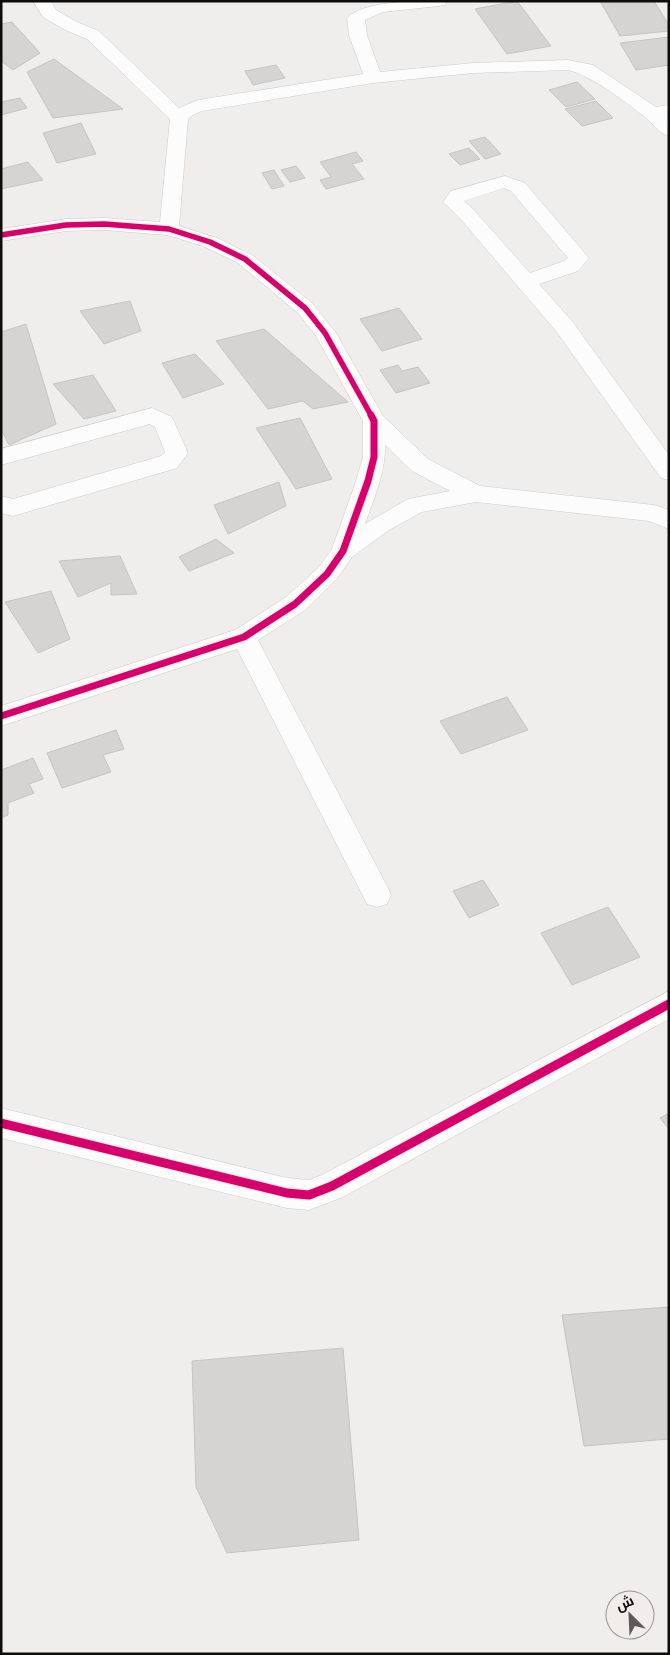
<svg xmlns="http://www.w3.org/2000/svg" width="670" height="1655" font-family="Karla,Cairo,sans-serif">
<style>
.building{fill:#d6d4d3;stroke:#c6c4c3}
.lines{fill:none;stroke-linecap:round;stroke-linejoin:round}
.minor-casing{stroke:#cdcbca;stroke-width:1}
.minor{fill:#fdfcfc;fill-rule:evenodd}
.cycleway-far2-casing{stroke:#f2edea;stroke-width:8}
.cycleway-far1-casing{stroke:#f2edea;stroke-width:10}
.cycleway-casing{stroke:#f2edea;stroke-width:12}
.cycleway-far2{stroke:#d6006c;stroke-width:5.5}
.cycleway-far1{stroke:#d6006c;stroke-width:7}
.cycleway{stroke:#d6006c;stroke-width:9}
</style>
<rect width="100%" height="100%" fill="#f0eeec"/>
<path class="building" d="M 517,1 L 551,46 L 507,54 L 475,9 Z
M 600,1 L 654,1 L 669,25 L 669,31 L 620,36 Z
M 12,22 L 40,53 L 13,70 L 1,61 L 1,24 Z
M 669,37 L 669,65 L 636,70 L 620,43 Z
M 54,59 L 123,109 L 53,118 L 27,72 Z
M 276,65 L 285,78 L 253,85 L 245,71 Z
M 577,82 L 595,99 L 566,107 L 549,90 Z
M 20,98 L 27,108 L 1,115 L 1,102 Z
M 596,101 L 613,118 L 582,126 L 565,109 Z
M 81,123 L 96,154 L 57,163 L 43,133 Z
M 485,137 L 501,154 L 485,159 L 469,141 Z
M 469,148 L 480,159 L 460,165 L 449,154 Z
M 356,152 L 363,161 L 352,164 L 364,179 L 326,189 L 320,180 L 331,177 L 320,162 Z
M 28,162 L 43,180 L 1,189 L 1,169 Z
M 296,166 L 305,178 L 290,182 L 281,170 Z
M 274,170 L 284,186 L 272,189 L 262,173 Z
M 130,301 L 141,331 L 104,344 L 80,311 Z
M 399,308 L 422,339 L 382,351 L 360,319 Z
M 26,324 L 56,424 L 9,445 L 1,429 L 1,332 Z
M 264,329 L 348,402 L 313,409 L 303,401 L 268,409 L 216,341 Z
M 195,354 L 224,384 L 183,398 L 162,363 Z
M 398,365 L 402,371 L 418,367 L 430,383 L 396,393 L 380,370 Z
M 93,375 L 116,411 L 84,419 L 53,384 Z
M 300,418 L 332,479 L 296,489 L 256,428 Z
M 279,482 L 286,506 L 228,534 L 214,505 Z
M 216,539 L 234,553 L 189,571 L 179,557 Z
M 120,556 L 137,594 L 111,595 L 111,583 L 78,597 L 59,561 Z
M 51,591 L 70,639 L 38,653 L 5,602 Z
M 507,697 L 528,730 L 461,754 L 440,721 Z
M 116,730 L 124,749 L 103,755 L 111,772 L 62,788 L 47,753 Z
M 33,758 L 43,779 L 29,784 L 34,793 L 8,803 L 8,815 L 1,818 L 1,770 Z
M 483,880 L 499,905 L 469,918 L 453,891 Z
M 608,907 L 640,957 L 572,985 L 541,933 Z
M 669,1113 L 669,1129 L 660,1118 Z
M 669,1307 L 669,1439 L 584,1446 L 562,1315 Z
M 343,1348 L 359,1540 L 227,1553 L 196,1487 L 192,1361 Z"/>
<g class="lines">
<defs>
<path id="minor" d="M 33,1 L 51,1 L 56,10 L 77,22 L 99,31 L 179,108 L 198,100 L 363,74 L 349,35 L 347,18 C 363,0 422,1 447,1 L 445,5 L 439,6 L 383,12 L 365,20 L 367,35 L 380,72 L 473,63 L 568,60 L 593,65 L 656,107 L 669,105 L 669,117 L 667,117 L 669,119 L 669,136 C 658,133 653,123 645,117 C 626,102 590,75 568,70 L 473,73 L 373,83 L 202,111 L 193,115 L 188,119 L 179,226 L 217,238 L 252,255 L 312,303 L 336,333 L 383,416 L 428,459 L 480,486 L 654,505 L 669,510 L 669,529 L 649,521 L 476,502 L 422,512 L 389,530 L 352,557 L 336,580 L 304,611 L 258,640 L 387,886 L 391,895 L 387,904 L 377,907 L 367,904 L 237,649 L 1,726 L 1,706 L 235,630 L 286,597 L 318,568 L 332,549 L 356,481 L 363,457 L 363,421 L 316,336 L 298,313 L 238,263 L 203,246 L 167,235 L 104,230 L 66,231 L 1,241 L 1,229 L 66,219 L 104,218 L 160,222 L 170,119 L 87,39 L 65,30 L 43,17 ZM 385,445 L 412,471 L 450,491 L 408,499 L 365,524 C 374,498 386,472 385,445 Z
M 505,176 L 525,183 L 589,258 L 578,271 L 539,284 L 572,321 L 669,455 L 669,480 L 661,478 L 556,331 L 458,216 L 443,202 L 451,191 ZM 504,188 L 511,191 L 568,258 L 564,261 L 530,273 L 472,208 L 464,201 Z
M 152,408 L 172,417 L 188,453 L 177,468 L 13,516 L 1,513 L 1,496 L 13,499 L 161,456 L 165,452 L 155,427 L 150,424 L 1,465 L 1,449 Z
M 669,991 L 669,1019 L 343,1197 L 309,1210 L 287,1208 L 1,1138 L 1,1108 L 287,1178 L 309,1180 L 322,1175 Z"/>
</defs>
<use href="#minor" class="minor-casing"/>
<use href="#minor" class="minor"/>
<defs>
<path id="cycleway-far2" d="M 1,235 L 66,225 L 104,224 L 169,229 L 210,242 L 245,259 L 305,308 L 325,333 L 372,417"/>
<path id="cycleway-far1" d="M 1,716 L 244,637 L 295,604 L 327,574 L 343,551 L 368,481 L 374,457 L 374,421 L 371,415"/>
<path id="cycleway" d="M 1,1123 L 287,1193 L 309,1195 L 332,1186 L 669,1004"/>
</defs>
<use href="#cycleway-far2" class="cycleway-far2-casing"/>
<use href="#cycleway-far1" class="cycleway-far1-casing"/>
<use href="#cycleway" class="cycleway-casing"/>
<use href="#cycleway-far2" class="cycleway-far2"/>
<use href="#cycleway-far1" class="cycleway-far1"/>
<use href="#cycleway" class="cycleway"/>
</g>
<rect width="670" height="1655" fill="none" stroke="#0e0c0b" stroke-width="5"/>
<g transform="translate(630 1615) rotate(336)"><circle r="24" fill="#f2edea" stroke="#979391"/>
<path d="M0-4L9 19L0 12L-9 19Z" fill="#5d5b5a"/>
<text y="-8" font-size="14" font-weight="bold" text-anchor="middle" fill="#0e0c0b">ش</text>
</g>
</svg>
